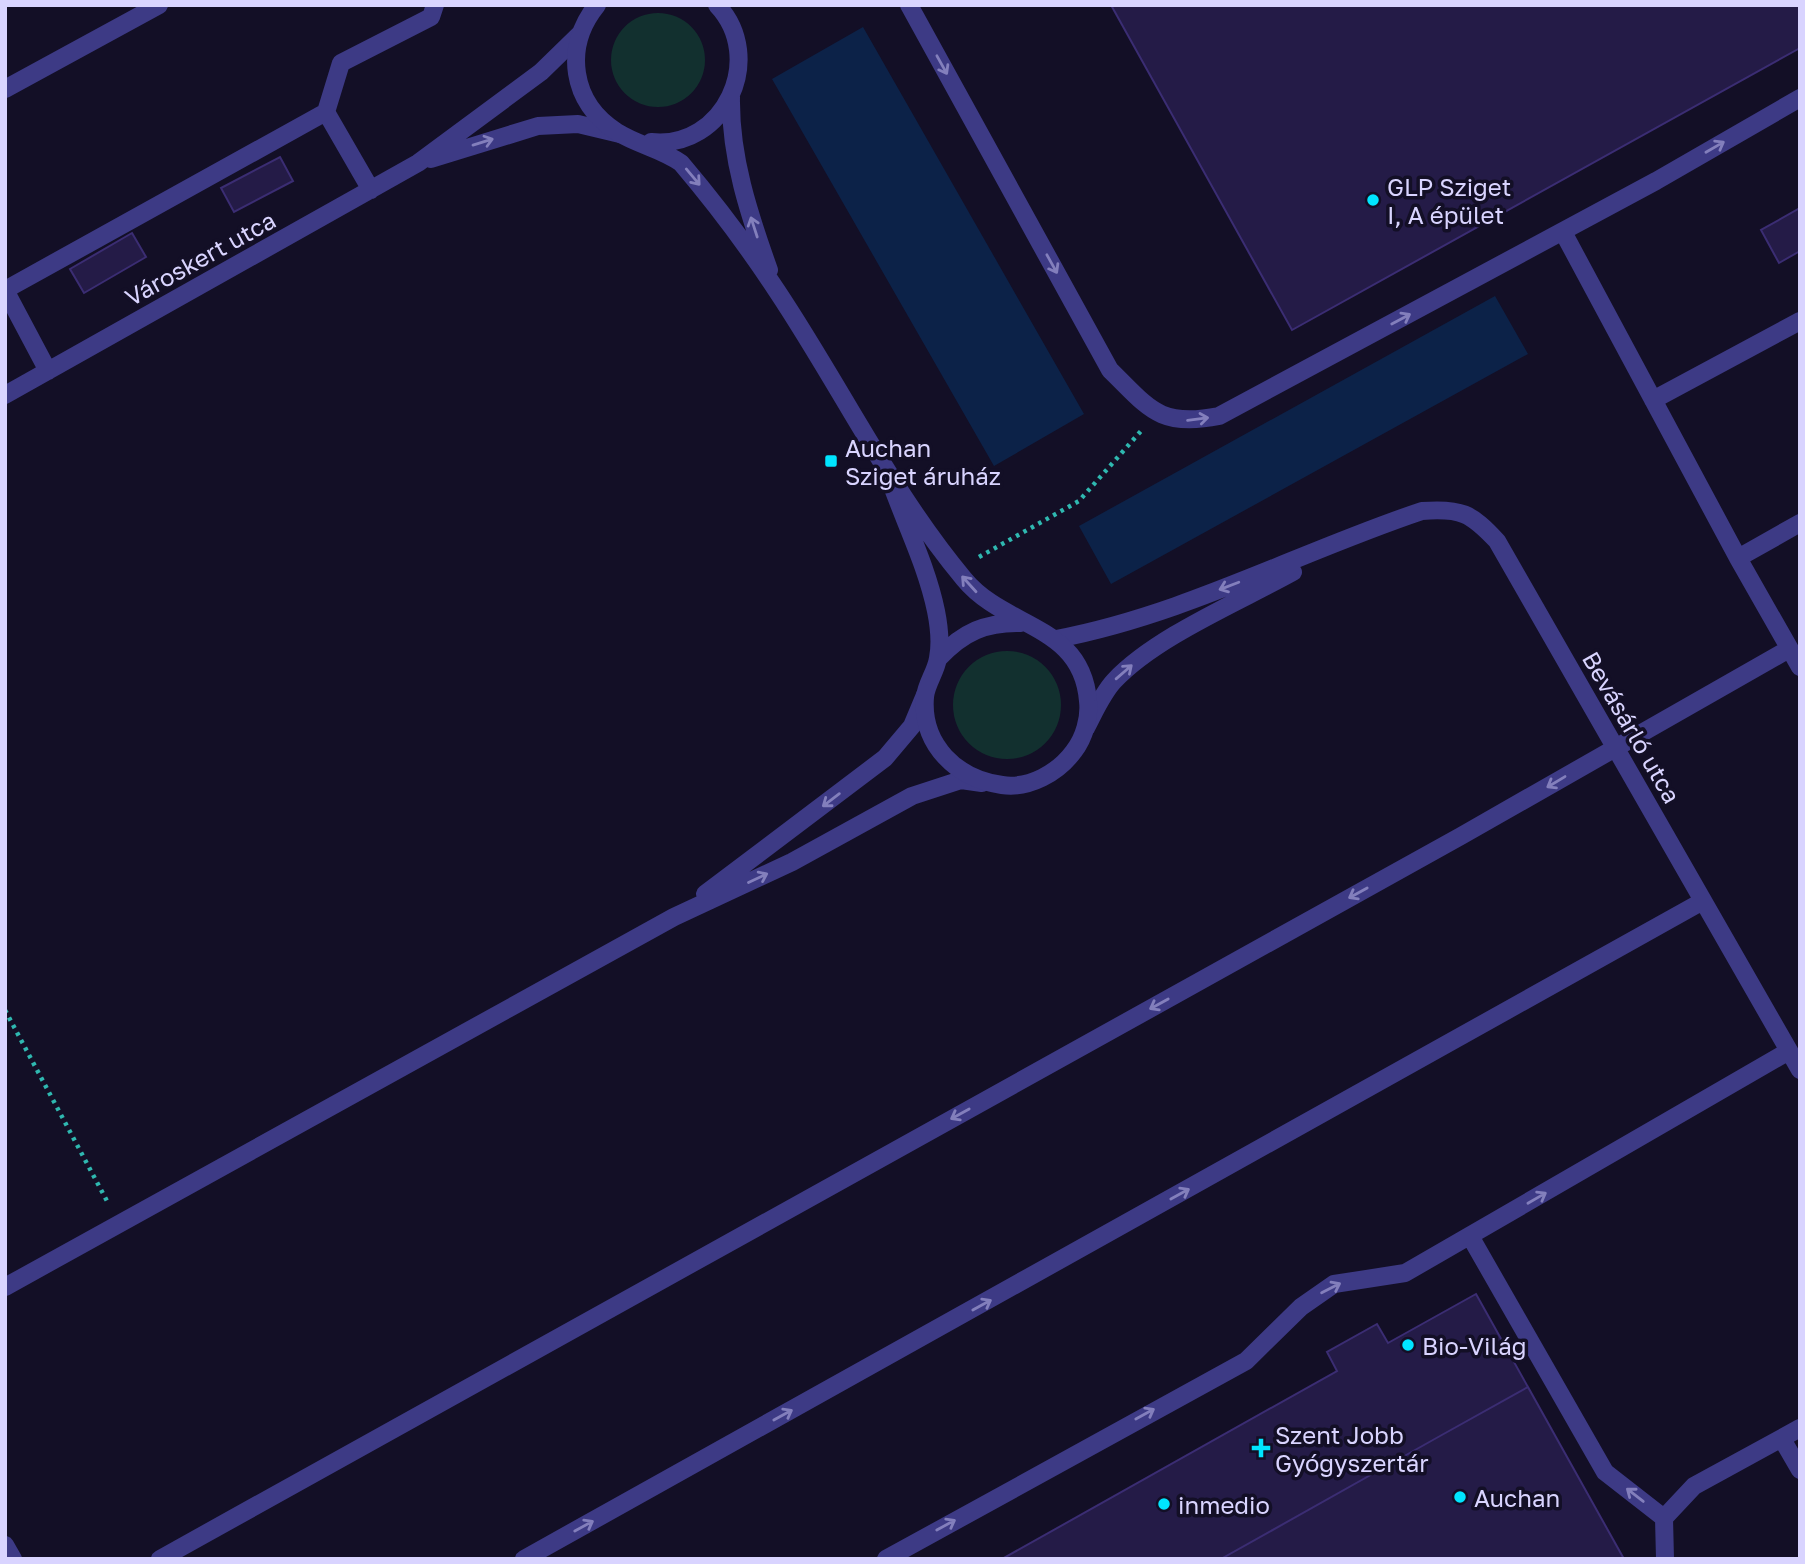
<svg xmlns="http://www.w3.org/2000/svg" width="1805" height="1564" font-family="'Golos Text',sans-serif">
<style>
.green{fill:#12302f}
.water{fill:#0c2248}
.building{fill:#241b47;stroke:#3b2d73;stroke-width:2}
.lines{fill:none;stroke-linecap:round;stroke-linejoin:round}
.path{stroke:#2fb8b0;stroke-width:4.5;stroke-dasharray:3.5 5;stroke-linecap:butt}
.service{stroke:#3d3a85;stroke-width:18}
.minor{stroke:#3d3a85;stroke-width:18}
.oneway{stroke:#837fbc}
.poi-dot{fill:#00e5ff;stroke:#130f26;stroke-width:2.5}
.labels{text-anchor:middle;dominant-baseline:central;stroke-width:7;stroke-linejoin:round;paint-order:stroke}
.poi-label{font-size:24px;fill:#d9d4ff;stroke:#130f26;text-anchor:start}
.street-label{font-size:24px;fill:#d9d4ff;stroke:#130f26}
</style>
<rect width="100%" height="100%" fill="#130f26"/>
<path class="green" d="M611 60a47 47 0 1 1 94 0a47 47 0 1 1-94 0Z
M953 705a54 54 0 1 1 108 0a54 54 0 1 1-108 0Z"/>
<path class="water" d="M 863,27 L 1084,414 L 994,466 L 772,79 Z
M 1495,296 L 1528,354 L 1111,584 L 1079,526 Z"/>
<path class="building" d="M 1111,5 L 1800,5 L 1800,48 L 1292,330 Z
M 280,157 L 293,181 L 234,212 L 221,188 Z
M 1800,208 L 1800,251 L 1779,263 L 1761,230 Z
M 132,233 L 146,257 L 84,293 L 70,269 Z
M 1476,1294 L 1624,1559 L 1002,1559 L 1337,1371 L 1327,1352 L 1377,1324 L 1388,1343 Z
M 1528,1387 L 1624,1559 L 1221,1559 L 1440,1436 Z"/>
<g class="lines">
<path class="path" d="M 979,557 L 1079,501 L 1141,431
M 5,1010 L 107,1201"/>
<path class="service" d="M 909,5 L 1110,370 C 1149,408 1159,428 1219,416 L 1656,181 L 1800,98
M 5,89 L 159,5
M 326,112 L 371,190
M 431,159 L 538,126 L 578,124 L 620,134
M 1563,232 L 1738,558
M 5,290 L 326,112 L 341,63 L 431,17 L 435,5
M 5,290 L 48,371
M 5,395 L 418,163 L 541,72 L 579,35
M 1653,400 L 1800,321
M 1800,523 L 1738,558 L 1800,667
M 1056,639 C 1184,615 1299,552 1422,511 C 1461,508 1471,513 1497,541 L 1800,1070
M 1086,728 C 1094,713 1102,694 1114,681 C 1155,637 1239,602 1293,572
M 705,894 L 885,758 L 912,726 L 925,695
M 1470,1236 L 1605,1472 L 1664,1518
M 5,1287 L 674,917 L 792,862 L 912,796 L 961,780 L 982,783
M 1782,1439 L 1800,1470
M 5,1545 L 13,1559
M 160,1559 L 1461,836 L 1789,649
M 524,1559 L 1703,901
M 886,1559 L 1246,1361 L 1301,1307 L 1334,1284 L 1405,1273 L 1789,1051
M 1665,1559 L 1664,1518 L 1694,1486 L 1800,1428"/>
<path class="minor" d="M 597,5 C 563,47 571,103 617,132 C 638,145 661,149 681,163 C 715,203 748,247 777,291 C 841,387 890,490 964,579 C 1005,629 1082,624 1088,701 C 1090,718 1084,738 1074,751 C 1058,773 1029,789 1002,785 C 957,779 921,745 925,697 C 926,684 936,672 938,658 C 941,643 939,626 936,611 C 927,567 906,525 891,483
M 731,97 C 730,157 749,214 769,270
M 651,142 C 724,150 767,58 717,5
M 939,658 C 963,632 986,622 1021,623"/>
</g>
<defs><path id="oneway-shaft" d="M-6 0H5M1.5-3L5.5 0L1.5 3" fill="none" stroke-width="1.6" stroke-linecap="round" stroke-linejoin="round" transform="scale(1.75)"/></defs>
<g class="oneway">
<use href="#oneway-shaft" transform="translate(942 65) rotate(61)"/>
<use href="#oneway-shaft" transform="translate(483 142) rotate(-17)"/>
<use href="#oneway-shaft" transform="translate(1715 147) rotate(-30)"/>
<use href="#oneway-shaft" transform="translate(693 177) rotate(50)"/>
<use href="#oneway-shaft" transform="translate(754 227) rotate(-108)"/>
<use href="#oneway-shaft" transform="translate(1052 264) rotate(61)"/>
<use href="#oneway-shaft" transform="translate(1401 319) rotate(-28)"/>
<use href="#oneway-shaft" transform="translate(1198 419) rotate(-7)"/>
<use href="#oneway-shaft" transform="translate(969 584) rotate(-132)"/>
<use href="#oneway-shaft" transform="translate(1229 586) rotate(159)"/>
<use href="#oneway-shaft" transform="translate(1124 672) rotate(-41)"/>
<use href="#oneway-shaft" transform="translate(1556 782) rotate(149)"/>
<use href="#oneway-shaft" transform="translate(831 800) rotate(143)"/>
<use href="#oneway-shaft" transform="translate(758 878) rotate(-25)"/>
<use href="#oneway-shaft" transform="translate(1358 893) rotate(151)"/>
<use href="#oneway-shaft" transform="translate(1159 1004) rotate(151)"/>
<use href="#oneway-shaft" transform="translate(960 1114) rotate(151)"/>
<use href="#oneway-shaft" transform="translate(1180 1194) rotate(-29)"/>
<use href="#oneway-shaft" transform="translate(1537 1198) rotate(-30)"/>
<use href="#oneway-shaft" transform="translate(1331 1288) rotate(-27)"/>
<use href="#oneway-shaft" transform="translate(982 1305) rotate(-29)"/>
<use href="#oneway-shaft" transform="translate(1145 1414) rotate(-29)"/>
<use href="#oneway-shaft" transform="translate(783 1415) rotate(-29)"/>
<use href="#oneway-shaft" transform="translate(1635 1495) rotate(-142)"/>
<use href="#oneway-shaft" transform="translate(946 1525) rotate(-29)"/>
<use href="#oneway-shaft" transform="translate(584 1526) rotate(-29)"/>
</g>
<g class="poi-dot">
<circle cx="1373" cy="200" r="7"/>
<rect x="824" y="454" width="14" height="14" rx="3.5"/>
<circle cx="1408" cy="1345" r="7"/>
<path d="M1257.5 1437.5h7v7h7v7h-7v7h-7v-7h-7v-7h7z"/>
<circle cx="1460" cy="1497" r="7"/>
<circle cx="1164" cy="1504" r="7"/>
</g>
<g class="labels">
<g class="poi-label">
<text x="1387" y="186">GLP Sziget<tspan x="1387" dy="28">I, A épület</tspan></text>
<text x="845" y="447">Auchan<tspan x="845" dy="28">Sziget áruház</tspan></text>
<text x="1422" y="1345">Bio-Világ</text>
<text x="1275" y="1434">Szent Jobb<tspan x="1275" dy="28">Gyógyszertár</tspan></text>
<text x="1474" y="1497">Auchan</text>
<text x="1178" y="1504">inmedio</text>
</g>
<g class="street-label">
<text transform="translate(200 258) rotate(-29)">Városkert utca</text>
<text transform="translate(1632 727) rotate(60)">Bevásárló utca</text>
</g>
</g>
<rect width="1805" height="1564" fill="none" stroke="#d9d4ff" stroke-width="14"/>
</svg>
